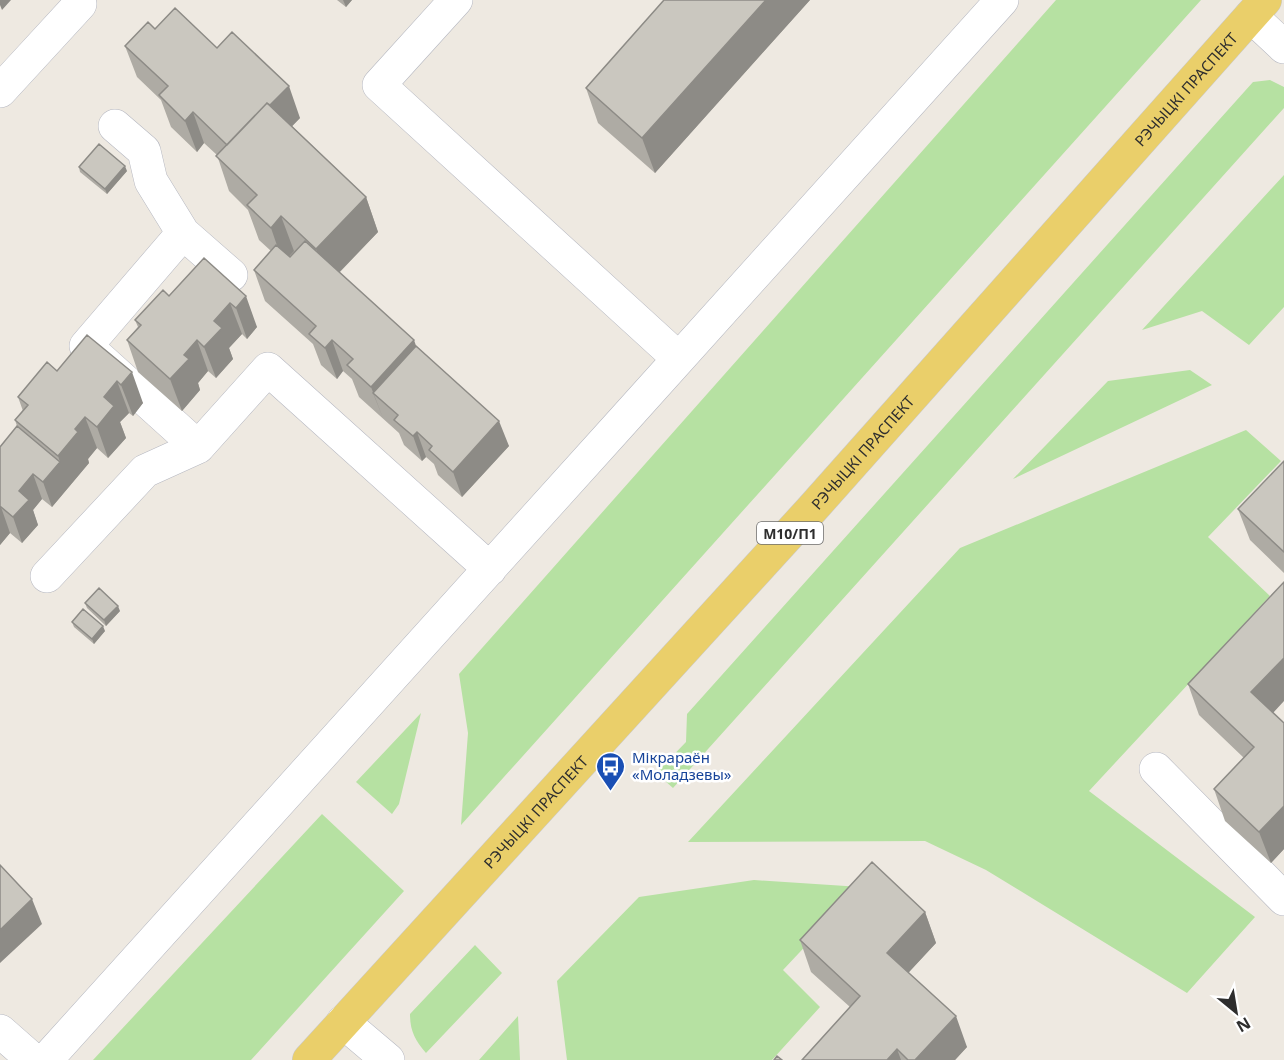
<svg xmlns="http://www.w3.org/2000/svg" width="1284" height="1060" font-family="'Noto Sans',sans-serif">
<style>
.green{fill:#b6e1a2}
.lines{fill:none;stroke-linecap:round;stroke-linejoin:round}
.minor-casing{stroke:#b5b7c0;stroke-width:34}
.major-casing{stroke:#c9c9c9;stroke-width:34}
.minor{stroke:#fff;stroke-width:33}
.major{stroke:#eacf6a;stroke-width:33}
.wall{fill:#aeaba4}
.shaded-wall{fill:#8d8b86}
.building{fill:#cac7bf;stroke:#8d8b86;stroke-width:1.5}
.labels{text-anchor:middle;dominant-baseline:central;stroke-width:5;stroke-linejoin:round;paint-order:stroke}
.shield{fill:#fff;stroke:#6d6d6d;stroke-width:1.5}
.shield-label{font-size:14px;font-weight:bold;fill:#2e2e2e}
.street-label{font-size:15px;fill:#2e2e2e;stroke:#fff}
.transit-label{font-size:15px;fill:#164399;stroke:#fff;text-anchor:start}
</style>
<rect width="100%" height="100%" fill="#eee9e1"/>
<path class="green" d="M 1056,0 L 1201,0 L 461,825 L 468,733 L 459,674 Z
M 1270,80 L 1284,87 L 1284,108 L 673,788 L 656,773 L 686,742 L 687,714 L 1253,82 Z
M 1284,175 L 1284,307 L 1249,345 L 1202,311 L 1142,330 Z
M 1190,370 L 1212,385 L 1013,479 L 1108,381 Z
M 1246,430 L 1281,461 L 1208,537 L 1270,596 L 1089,791 L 1255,917 L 1187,993 L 986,870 L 925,841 L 688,842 L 960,548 Z
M 421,713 L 399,804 L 392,814 L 356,782 Z
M 322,814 L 404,891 L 251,1060 L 93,1060 Z
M 754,880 L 861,887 L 783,970 L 820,1007 L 772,1060 L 567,1060 L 557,981 L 639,897 Z
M 475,945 L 502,973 L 426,1053 C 415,1040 410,1031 410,1014 Z
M 518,1016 L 520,1060 L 479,1060 Z"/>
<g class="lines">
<defs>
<path id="minor" d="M 456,0 L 379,85 L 678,358
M 1251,16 L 1284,47
M 0,91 L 80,4
M 115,126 L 144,151 L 151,181 L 183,233 L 231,275
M 183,233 L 86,346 L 198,447
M 47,576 L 145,471 L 198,447 L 268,369 L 490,569
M 1156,769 L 1284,899
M 343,1022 L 388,1060
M 0,1031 L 33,1060
M 46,1060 C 366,708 683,353 1002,0"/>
<g id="major">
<path id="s1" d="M 309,1060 L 812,509 L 1265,0"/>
</g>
</defs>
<use href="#minor" class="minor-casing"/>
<use href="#major" class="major-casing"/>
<use href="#minor" class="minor"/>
<use href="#major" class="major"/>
</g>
<path class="wall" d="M 337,0 L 352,0 L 346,7 Z
M 664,0 L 810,0 L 655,173 L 598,123 L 586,88 Z
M 155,29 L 217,48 L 300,118 L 292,126 L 366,197 L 378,232 L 339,273 L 416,346 L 509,446 L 462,497 L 438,475 L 434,464 L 426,457 L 422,461 L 404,445 L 399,433 L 359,397 L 352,379 L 343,371 L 337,379 L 321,365 L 313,344 L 265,301 L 254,270 L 271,251 L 259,240 L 248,210 L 229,191 L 217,155 L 204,143 L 197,152 L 171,127 L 161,100 L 137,77 L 125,46 Z
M 79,167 L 127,171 L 107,194 L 80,172 Z
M 204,258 L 257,327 L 247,339 L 242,334 L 229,348 L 233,359 L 216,378 L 208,371 L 198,383 L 200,390 L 182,411 L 138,372 L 127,340 L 138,327 L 135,320 L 169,296 Z
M 87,335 L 143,403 L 133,416 L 129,413 L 120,422 L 126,438 L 108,458 L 97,448 L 88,459 L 89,463 L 52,507 L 42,499 L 33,510 L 38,525 L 22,543 L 10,533 L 0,545 L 0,447 L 17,426 L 15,420 L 23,411 L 18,397 L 57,371 Z
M 1284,461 L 1284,573 L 1250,540 L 1238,509 Z
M 85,603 L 120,611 L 106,626 L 87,608 Z
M 72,622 L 105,631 L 94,644 L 74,627 Z
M 1188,684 L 1273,713 L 1284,723 L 1284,849 L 1271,863 L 1225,821 L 1214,789 L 1244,758 L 1199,715 Z
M 925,912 L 936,943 L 908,973 L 967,1047 L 955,1060 L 802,1060 L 850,1007 L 811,972 L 800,940 Z"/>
<path class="shaded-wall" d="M 0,0 L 11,0 L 2,10 L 0,5 Z
M 343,0 L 352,0 L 346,7 Z
M 766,0 L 810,0 L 655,173 L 642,138 Z
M 289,86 L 300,118 L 241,179 L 229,147 Z
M 193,112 L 204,143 L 197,152 L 185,121 Z
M 125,166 L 127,171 L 107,194 L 105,189 Z
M 366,197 L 378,232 L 328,284 L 316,249 Z
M 281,216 L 294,251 L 283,263 L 271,228 Z
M 246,296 L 257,327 L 247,339 L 236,308 Z
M 230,303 L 242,334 L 229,348 L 233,359 L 216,378 L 204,347 L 214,321 Z
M 197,340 L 208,371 L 198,383 L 200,390 L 182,411 L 170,379 L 184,355 Z
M 332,340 L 343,371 L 337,379 L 325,348 Z
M 414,340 L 425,371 L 373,393 L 383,418 L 371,387 Z
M 132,372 L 143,403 L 133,416 L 121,385 Z
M 117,381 L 129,413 L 120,422 L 126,438 L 108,458 L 97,427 L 104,397 Z
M 85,417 L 97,448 L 88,459 L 89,463 L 52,507 L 43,482 L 60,462 L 58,456 L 75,429 Z
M 499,421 L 509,446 L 462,497 L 453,472 Z
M 417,432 L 426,457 L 422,461 L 413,436 Z
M 33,474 L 42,499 L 33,510 L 38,525 L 22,543 L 13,517 L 19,491 Z
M 1,507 L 10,533 L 0,545 L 0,508 Z
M 118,606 L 120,611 L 106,626 L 104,620 Z
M 103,626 L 105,631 L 94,644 L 92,639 Z
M 1284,658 L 1284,701 L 1263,724 L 1251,692 Z
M 1284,806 L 1284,849 L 1271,863 L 1259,832 Z
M 32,899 L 42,924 L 0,963 L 0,930 Z
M 925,912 L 936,943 L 898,984 L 887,953 Z
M 956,1016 L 967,1047 L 955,1060 L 915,1060 Z
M 897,1049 L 901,1060 L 887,1060 Z"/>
<path class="building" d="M 664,0 L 766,0 L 642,138 L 586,88 Z
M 175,8 L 217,48 L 232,32 L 289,86 L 270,105 L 267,103 L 227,145 L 193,112 L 185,121 L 159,95 L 168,86 L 125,46 L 148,22 L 155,29 Z
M 267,103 L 366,197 L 316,249 L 281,216 L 271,228 L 247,205 L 257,195 L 216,156 Z
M 99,144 L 125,166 L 105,189 L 79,167 Z
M 305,241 L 414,340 L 371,387 L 347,365 L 353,359 L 332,340 L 325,348 L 309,334 L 316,326 L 254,270 L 276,245 L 290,257 Z
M 204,258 L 246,296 L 236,308 L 230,303 L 214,321 L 222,328 L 204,347 L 197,340 L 184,355 L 189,359 L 170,379 L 127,340 L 141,325 L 135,320 L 163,290 L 169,296 Z
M 87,335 L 132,372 L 121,385 L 117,381 L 104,397 L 114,406 L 97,427 L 85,417 L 75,429 L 78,432 L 58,456 L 15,420 L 28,405 L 18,397 L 47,362 L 57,371 Z
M 416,346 L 499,421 L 453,472 L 429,450 L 432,446 L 417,432 L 413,436 L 394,420 L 398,415 L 373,393 Z
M 17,426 L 60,462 L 43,482 L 33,474 L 19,491 L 29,500 L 13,517 L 1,507 L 0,508 L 0,447 Z
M 1284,461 L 1284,552 L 1238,509 Z
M 1284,582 L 1284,658 L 1251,692 L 1284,723 L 1284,806 L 1259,832 L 1214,789 L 1254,747 L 1188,684 Z
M 99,588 L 118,606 L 104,620 L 85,603 Z
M 83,609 L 103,626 L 92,639 L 72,622 Z
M 872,862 L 925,912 L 887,953 L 956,1016 L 915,1060 L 908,1060 L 897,1049 L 887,1060 L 802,1060 L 860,996 L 800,940 Z
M 0,865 L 32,899 L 0,930 Z
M 777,1056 L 782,1060 L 774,1060 Z"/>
<defs>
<symbol id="bus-pin" viewBox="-11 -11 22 30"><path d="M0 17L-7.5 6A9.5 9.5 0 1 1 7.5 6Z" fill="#1a4fb4" stroke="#fff"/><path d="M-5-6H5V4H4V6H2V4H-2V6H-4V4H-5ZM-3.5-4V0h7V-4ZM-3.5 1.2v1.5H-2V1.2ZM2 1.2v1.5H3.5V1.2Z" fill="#fff"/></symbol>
</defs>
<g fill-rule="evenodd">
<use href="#bus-pin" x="594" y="750" width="33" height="45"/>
</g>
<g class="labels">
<rect class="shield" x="757" y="522" width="66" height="22" rx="4.5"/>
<g class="shield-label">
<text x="790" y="533">М10/П1</text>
</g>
<g class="street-label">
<text stroke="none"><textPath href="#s1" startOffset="1308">РЭЧЫЦКІ ПРАСПЕКТ</textPath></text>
<text stroke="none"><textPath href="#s1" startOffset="822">РЭЧЫЦКІ ПРАСПЕКТ</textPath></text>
<text stroke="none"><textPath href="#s1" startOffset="336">РЭЧЫЦКІ ПРАСПЕКТ</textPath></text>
</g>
<g class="transit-label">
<text x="632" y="757">Мікрараён<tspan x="632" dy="17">«Моладзевы»</tspan></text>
</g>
</g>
<g transform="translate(1236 1012) rotate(150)" stroke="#ffffff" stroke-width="4.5" paint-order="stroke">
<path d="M0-4.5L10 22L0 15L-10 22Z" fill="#2e2e2e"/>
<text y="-9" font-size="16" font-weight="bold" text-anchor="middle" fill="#2e2e2e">N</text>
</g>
</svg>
